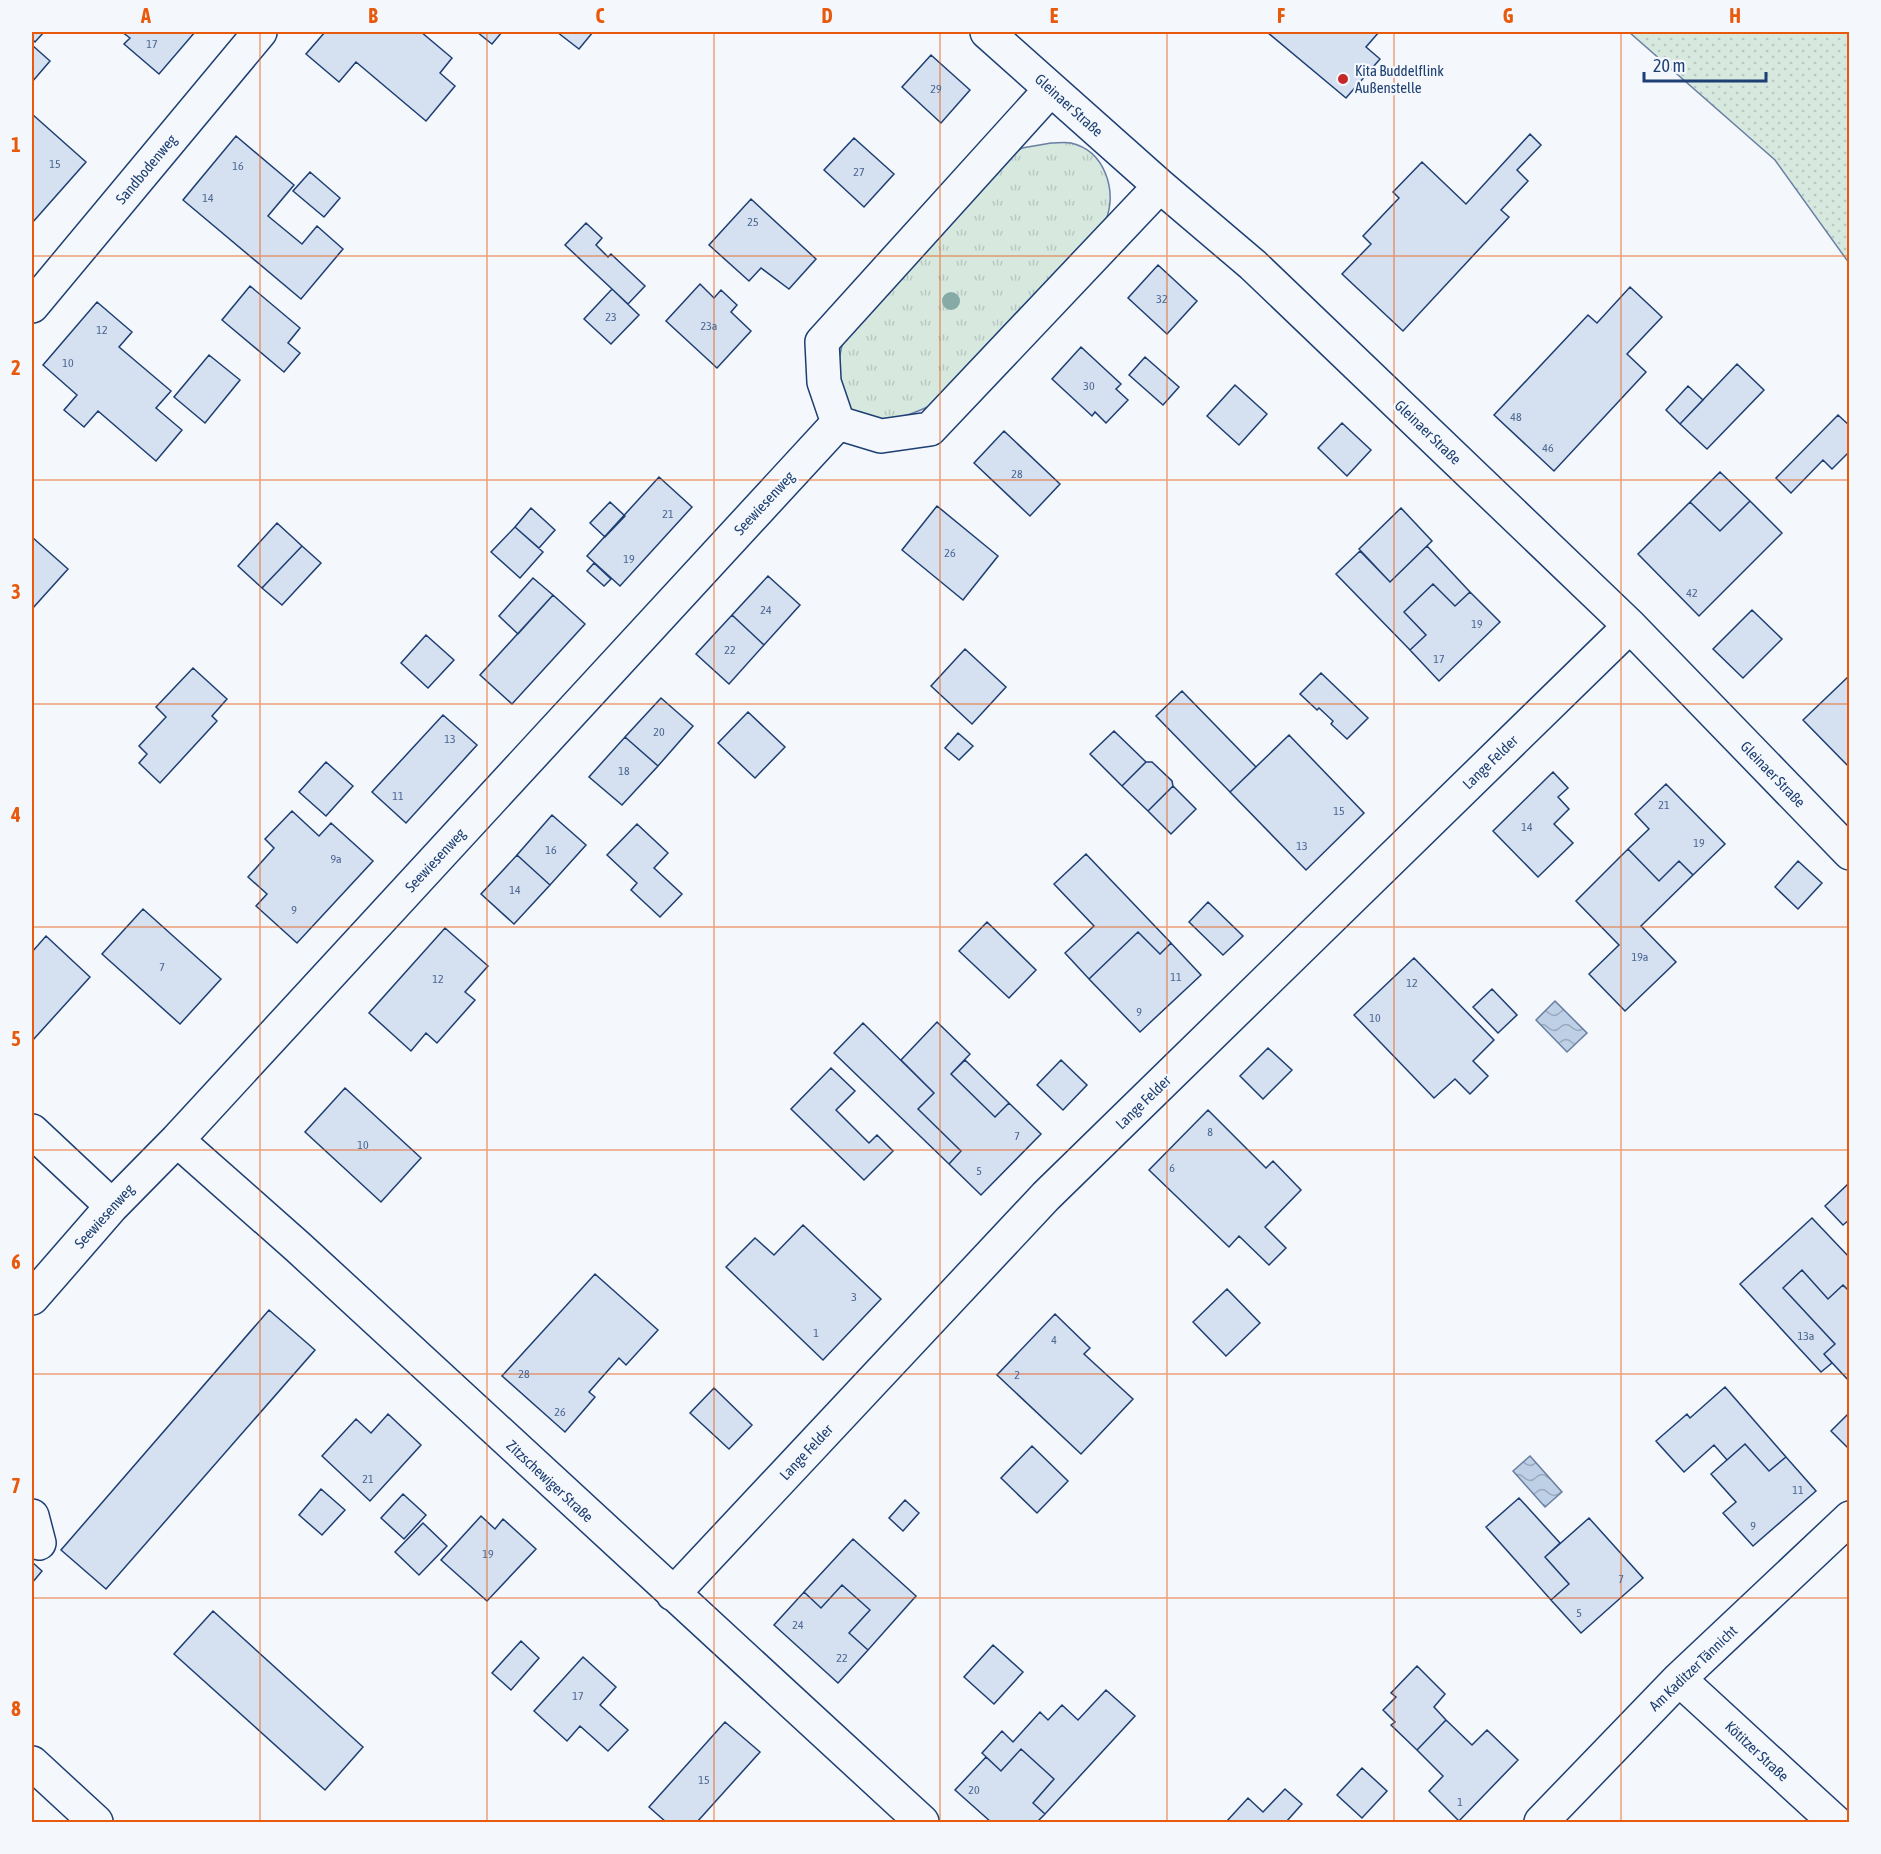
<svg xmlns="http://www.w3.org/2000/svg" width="1881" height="1854" font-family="'Asap Condensed',sans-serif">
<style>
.grass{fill:url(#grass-tufts);stroke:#687fa3;stroke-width:1.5}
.garden{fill:url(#garden-dots);stroke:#687fa3;stroke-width:1.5}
.water{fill:url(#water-waves);stroke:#687fa3;stroke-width:1.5}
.building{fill:#d5e0f0;stroke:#1d3f73;stroke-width:1.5}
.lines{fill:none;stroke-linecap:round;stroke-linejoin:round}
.minor-casing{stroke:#1d3f73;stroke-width:36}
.minor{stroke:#f4f7fb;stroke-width:33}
.tree{fill:#86aba6}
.grid{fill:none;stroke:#e8590c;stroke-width:1.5;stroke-opacity:0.55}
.poi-dot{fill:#c62828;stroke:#f4f7fb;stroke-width:2}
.labels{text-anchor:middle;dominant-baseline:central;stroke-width:4.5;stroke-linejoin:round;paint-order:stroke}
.number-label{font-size:12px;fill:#4b6792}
.poi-label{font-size:15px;fill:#1d3f73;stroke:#f4f7fb;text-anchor:start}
.street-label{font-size:15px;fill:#1d3f73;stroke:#f4f7fb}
.neatline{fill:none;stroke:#e8590c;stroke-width:2}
.grid-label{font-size:20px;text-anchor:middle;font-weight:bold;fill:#e8590c}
</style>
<defs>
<pattern id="grass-tufts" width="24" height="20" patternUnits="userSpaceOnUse" patternTransform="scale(1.5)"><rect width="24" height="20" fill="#d7e8df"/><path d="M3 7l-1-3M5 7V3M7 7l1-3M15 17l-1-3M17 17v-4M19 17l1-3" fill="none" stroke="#b8c8c3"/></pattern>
<pattern id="garden-dots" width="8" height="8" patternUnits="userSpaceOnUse" patternTransform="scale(1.5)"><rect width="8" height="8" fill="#d7e8df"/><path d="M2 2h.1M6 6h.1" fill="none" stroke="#b8c8c3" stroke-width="1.8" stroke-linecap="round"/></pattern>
<pattern id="water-waves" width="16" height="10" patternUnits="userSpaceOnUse" patternTransform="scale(1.5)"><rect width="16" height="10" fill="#bed0e5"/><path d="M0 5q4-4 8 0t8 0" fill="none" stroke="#9aaabe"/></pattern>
</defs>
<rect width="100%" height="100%" fill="#f4f7fb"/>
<path class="grass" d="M 1051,143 C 1057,143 1065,142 1071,143 C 1105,151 1117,190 1106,220 L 938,402 C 918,412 876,431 856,414 C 830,391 837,352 850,324 C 856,312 880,291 890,280 C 925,241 960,202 995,164 L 1022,148 Z"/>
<path class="garden" d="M 1629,32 L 1849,32 L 1849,263 L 1775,160 Z"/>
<path class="water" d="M 1555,1001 L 1587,1033 L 1567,1052 L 1536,1020 Z
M 1530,1456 L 1562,1492 L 1545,1507 L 1513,1471 Z"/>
<path class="building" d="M 32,32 L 44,32 L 35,42 L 32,39 Z
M 122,32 L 195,32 L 159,74 L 124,44 L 130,38 Z
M 325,32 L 421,32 L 452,58 L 440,73 L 455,86 L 426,121 L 356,62 L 339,82 L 306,54 Z
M 477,32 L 502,32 L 492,44 Z
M 557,32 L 593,32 L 579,49 Z
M 1267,32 L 1379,32 L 1366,47 L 1380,59 L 1346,98 Z
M 32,45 L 50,61 L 32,82 Z
M 931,55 L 970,90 L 941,123 L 902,87 Z
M 32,114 L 86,162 L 32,223 Z
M 1530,134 L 1541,145 L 1517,170 L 1528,181 L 1501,210 L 1509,217 L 1403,331 L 1342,274 L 1371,244 L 1363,236 L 1399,198 L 1393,192 L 1422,162 L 1466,204 Z
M 236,136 L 294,185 L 268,216 L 302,244 L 317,226 L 343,249 L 301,299 L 183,200 Z
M 854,138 L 894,174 L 864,207 L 824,170 Z
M 310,172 L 340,198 L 324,217 L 293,191 Z
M 751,199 L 816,259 L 789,289 L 761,268 L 749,281 L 709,245 Z
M 586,223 L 602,238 L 596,245 L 608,257 L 611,254 L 645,286 L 628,304 L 565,245 Z
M 1158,265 L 1197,301 L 1167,334 L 1128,298 Z
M 700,284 L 714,298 L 721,290 L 737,305 L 731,312 L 751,331 L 717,368 L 666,321 Z
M 250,286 L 300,328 L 288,343 L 300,353 L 284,372 L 222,320 Z
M 1630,287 L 1662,317 L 1627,354 L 1646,372 L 1554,471 L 1494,415 L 1588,315 L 1597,323 Z
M 612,289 L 639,315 L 611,344 L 584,319 Z
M 97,302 L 132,332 L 119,347 L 171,391 L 156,408 L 182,430 L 156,461 L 98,411 L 84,427 L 64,410 L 77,395 L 43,365 Z
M 1081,347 L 1121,384 L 1116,389 L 1128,400 L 1106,423 L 1095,412 L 1092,416 L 1052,379 Z
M 209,355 L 240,380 L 205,423 L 174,397 Z
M 1145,357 L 1179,387 L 1163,405 L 1129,375 Z
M 1737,364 L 1764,390 L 1707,449 L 1680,424 Z
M 1235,385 L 1267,414 L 1239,445 L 1207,416 Z
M 1688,386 L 1703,400 L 1680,424 L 1666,410 Z
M 1838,415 L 1850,426 L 1850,451 L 1832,469 L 1823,460 L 1791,493 L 1776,478 Z
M 1342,423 L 1371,450 L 1347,476 L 1318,448 Z
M 1004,431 L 1060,484 L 1030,516 L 974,463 Z
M 1720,472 L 1750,501 L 1720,531 L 1690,502 Z
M 659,477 L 692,507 L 620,586 L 587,556 Z
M 1750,501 L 1782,533 L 1699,616 L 1638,554 L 1690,502 L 1720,531 Z
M 610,502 L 625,516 L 605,537 L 590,523 Z
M 937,506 L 998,556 L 963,600 L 902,550 Z
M 531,508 L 555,530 L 539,548 L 515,527 Z
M 1401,508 L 1432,541 L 1390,582 L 1359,549 Z
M 277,523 L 302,546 L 262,588 L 238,566 Z
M 515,527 L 543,552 L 520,578 L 491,552 Z
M 32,537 L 68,569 L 32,609 Z
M 302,546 L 321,563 L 282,605 L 262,588 Z
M 1427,546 L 1470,592 L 1455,606 L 1433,584 L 1404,612 L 1426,635 L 1410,650 L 1336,574 L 1360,551 L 1390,582 Z
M 594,563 L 611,579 L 604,586 L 587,571 Z
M 768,576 L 800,605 L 764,645 L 732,615 Z
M 533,578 L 553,595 L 518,634 L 499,616 Z
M 1433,584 L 1455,606 L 1470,592 L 1500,622 L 1439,681 L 1410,650 L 1426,635 L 1404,612 Z
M 553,595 L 585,624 L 512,704 L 480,675 Z
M 1752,610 L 1782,639 L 1743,678 L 1713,649 Z
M 732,615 L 764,645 L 729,684 L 696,654 Z
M 426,635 L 454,660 L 428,688 L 401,663 Z
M 965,649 L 1006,687 L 972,724 L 931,686 Z
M 193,668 L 227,699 L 212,716 L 217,721 L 160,783 L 139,763 L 147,754 L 139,746 L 166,717 L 156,707 Z
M 1321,673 L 1368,718 L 1347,739 L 1331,724 L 1333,721 L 1319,708 L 1317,710 L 1300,694 Z
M 1850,675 L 1850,768 L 1803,720 Z
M 1182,691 L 1256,767 L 1230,792 L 1156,716 Z
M 661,698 L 693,726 L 658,766 L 625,737 Z
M 748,712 L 785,747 L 755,778 L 718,743 Z
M 443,715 L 477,745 L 406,823 L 372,792 Z
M 1114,731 L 1146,762 L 1122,786 L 1090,754 Z
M 958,733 L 973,746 L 959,760 L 945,748 Z
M 1289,735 L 1364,813 L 1306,870 L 1230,792 Z
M 625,737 L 658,766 L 622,805 L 589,777 Z
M 326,762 L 353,786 L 326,816 L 299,792 Z
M 1146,762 L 1152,762 L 1172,781 L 1173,786 L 1148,811 L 1122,786 Z
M 1553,772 L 1568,788 L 1558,797 L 1569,809 L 1554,824 L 1573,843 L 1538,877 L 1493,831 Z
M 1666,784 L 1725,844 L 1693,875 L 1679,861 L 1659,881 L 1628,849 L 1649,829 L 1635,814 Z
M 1173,786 L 1196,809 L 1171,834 L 1148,811 Z
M 292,811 L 319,836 L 331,823 L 373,861 L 297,943 L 256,906 L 267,894 L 248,877 L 274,848 L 265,839 Z
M 552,815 L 586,845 L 550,885 L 517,855 Z
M 637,824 L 668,853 L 654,868 L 682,894 L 660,917 L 631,890 L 637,883 L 607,855 Z
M 1628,849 L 1659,881 L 1679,861 L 1693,875 L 1641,926 L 1676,962 L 1625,1011 L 1589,974 L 1619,945 L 1576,901 Z
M 1086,854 L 1171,943 L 1160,954 L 1138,932 L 1089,979 L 1065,953 L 1094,926 L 1054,884 Z
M 517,855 L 550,885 L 514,924 L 481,894 Z
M 1798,861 L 1822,883 L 1798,909 L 1775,887 Z
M 1208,902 L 1243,936 L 1223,955 L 1189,922 Z
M 143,909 L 221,979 L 180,1024 L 102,954 Z
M 987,922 L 1036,970 L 1009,998 L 959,951 Z
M 445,928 L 488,966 L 465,992 L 475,1000 L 437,1043 L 426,1033 L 411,1051 L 369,1013 Z
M 1138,932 L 1160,954 L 1171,943 L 1201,975 L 1140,1032 L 1089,979 Z
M 46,936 L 90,977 L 32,1041 L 32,952 Z
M 1414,958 L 1494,1040 L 1473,1061 L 1488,1076 L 1470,1094 L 1455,1079 L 1434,1098 L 1354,1015 Z
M 1492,989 L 1517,1015 L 1498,1033 L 1473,1007 Z
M 937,1022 L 970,1054 L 951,1074 L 995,1117 L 1009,1103 L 1041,1134 L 981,1195 L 949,1164 L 961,1151 L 918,1109 L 934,1093 L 901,1060 Z
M 863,1023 L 934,1093 L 918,1109 L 961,1151 L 949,1164 L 834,1053 Z
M 1268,1048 L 1292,1070 L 1263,1099 L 1240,1076 Z
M 965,1060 L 1009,1103 L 995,1117 L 951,1074 Z
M 1061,1060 L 1087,1085 L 1063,1110 L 1037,1085 Z
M 831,1068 L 855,1091 L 836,1110 L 869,1143 L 877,1135 L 893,1151 L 864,1180 L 791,1109 Z
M 345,1088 L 421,1158 L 381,1202 L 305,1132 Z
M 1208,1110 L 1266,1168 L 1273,1161 L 1301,1190 L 1265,1227 L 1286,1248 L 1269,1265 L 1239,1236 L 1229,1247 L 1149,1170 Z
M 1847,1185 L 1850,1187 L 1850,1219 L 1843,1225 L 1825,1206 Z
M 1812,1218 L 1850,1258 L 1850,1292 L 1843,1285 L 1828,1299 L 1802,1270 L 1783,1288 L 1835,1344 L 1824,1354 L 1832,1363 L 1821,1372 L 1740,1284 Z
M 803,1225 L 881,1299 L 823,1360 L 726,1267 L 755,1238 L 774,1255 Z
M 1802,1270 L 1828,1299 L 1843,1285 L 1850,1292 L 1850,1382 L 1824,1354 L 1835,1344 L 1783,1288 Z
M 595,1274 L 658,1330 L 626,1365 L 619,1358 L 589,1392 L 595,1397 L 565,1432 L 502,1376 Z
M 1227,1289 L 1260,1323 L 1226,1356 L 1193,1322 Z
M 269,1310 L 315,1350 L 106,1589 L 61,1550 Z
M 1055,1314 L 1090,1348 L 1084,1354 L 1133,1399 L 1081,1454 L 997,1375 Z
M 1725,1387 L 1786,1457 L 1769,1471 L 1745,1444 L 1727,1460 L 1714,1445 L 1684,1472 L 1656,1441 L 1687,1414 L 1690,1418 Z
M 714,1388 L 752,1425 L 729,1449 L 690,1413 Z
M 388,1414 L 421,1445 L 370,1501 L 322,1456 L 356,1419 L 371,1433 Z
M 1848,1414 L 1850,1416 L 1850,1450 L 1831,1431 Z
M 1745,1444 L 1769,1471 L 1786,1457 L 1816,1491 L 1753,1546 L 1723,1513 L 1736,1502 L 1711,1474 Z
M 1032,1446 L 1068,1481 L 1037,1513 L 1001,1478 Z
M 321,1489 L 345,1510 L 322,1535 L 299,1515 Z
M 403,1494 L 426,1515 L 404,1539 L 381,1518 Z
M 1519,1498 L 1560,1543 L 1545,1557 L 1569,1584 L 1551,1600 L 1486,1527 Z
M 905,1500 L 919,1513 L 903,1531 L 889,1518 Z
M 481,1516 L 495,1529 L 503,1519 L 536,1549 L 487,1601 L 441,1560 Z
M 1589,1518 L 1643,1578 L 1581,1633 L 1551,1600 L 1569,1584 L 1545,1557 Z
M 423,1523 L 447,1546 L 419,1575 L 395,1552 Z
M 853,1539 L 916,1596 L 868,1650 L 849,1633 L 870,1610 L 842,1585 L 821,1608 L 804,1592 Z
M 32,1562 L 42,1571 L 32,1583 Z
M 842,1585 L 870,1610 L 849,1633 L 868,1650 L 838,1683 L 774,1625 L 804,1592 L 821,1608 Z
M 213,1611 L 363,1747 L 325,1790 L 174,1654 Z
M 521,1641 L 539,1658 L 511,1690 L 492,1673 Z
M 993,1645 L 1023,1672 L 994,1704 L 964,1677 Z
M 583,1657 L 616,1687 L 600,1705 L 628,1730 L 608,1751 L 580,1726 L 567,1741 L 534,1711 Z
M 1417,1666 L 1445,1694 L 1434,1707 L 1446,1720 L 1417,1750 L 1391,1725 L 1395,1722 L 1383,1710 L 1396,1697 L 1391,1693 Z
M 1106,1690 L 1135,1716 L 1045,1814 L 1033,1803 L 1054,1779 L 1021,1749 L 1001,1771 L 982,1753 L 1002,1731 L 1013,1742 L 1040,1712 L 1048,1720 L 1062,1705 L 1078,1720 Z
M 1446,1720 L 1472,1745 L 1487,1730 L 1518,1760 L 1459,1821 L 1429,1791 L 1443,1776 L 1417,1750 Z
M 725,1722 L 760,1752 L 697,1822 L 666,1822 L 649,1807 Z
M 1021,1749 L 1054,1779 L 1033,1803 L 1045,1814 L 1037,1822 L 991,1822 L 955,1790 L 986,1757 L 1001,1771 Z
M 1362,1768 L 1387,1791 L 1362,1818 L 1337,1795 Z
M 1285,1789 L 1302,1804 L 1286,1822 L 1226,1822 L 1248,1798 L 1263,1812 Z"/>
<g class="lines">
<defs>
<path id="minor" d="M 987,32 L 1160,186 L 1253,265 L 1630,626 L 1850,853
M 1051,89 L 822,342 L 824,382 L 838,423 L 881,436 L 930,429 L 1160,186
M 32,306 L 260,32
M 32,1131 L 112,1206
M 177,1140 L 298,1247 L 922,1822
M 32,1298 L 112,1206 L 177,1140 L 838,423
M 32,1516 L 39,1543
M 673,1594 L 1046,1196 L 1630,626
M 1679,1679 L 1835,1822
M 32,1763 L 96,1822
M 1541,1822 L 1679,1679 L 1850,1518"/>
</defs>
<use href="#minor" class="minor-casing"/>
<use href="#minor" class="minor"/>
</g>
<circle class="tree" cx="951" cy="301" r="9"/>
<path class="grid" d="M 260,32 L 260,1822M 487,32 L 487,1822M 714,32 L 714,1822M 940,32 L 940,1822M 1167,32 L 1167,1822M 1394,32 L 1394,1822M 1621,32 L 1621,1822M 32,256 L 1850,256M 32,480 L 1850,480M 32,704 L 1850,704M 32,927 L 1850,927M 32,1150 L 1850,1150M 32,1374 L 1850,1374M 32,1598 L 1850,1598"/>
<circle class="poi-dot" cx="1343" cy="79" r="6"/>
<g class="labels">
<g class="number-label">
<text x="152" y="44">17</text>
<text x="936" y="89">29</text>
<text x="55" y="164">15</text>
<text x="238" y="166">16</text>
<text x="859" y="172">27</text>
<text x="208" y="198">14</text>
<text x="753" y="222">25</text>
<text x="1162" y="299">32</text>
<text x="611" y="317">23</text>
<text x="709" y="326">23a</text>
<text x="102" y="330">12</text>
<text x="68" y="363">10</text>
<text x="1089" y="386">30</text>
<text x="1516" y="417">48</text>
<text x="1548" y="448">46</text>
<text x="1017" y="474">28</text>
<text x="668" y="514">21</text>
<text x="950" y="553">26</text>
<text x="629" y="559">19</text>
<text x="1692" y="593">42</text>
<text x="766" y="610">24</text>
<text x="1477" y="624">19</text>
<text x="730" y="650">22</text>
<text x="1439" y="659">17</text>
<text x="659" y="732">20</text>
<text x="450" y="739">13</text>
<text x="624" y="771">18</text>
<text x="398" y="796">11</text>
<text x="1664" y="805">21</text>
<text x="1339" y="811">15</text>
<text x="1527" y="827">14</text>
<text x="1699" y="843">19</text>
<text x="1302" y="846">13</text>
<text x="551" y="850">16</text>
<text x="336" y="859">9a</text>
<text x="515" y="890">14</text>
<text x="294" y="910">9</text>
<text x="1640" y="957">19a</text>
<text x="162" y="967">7</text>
<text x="1176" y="977">11</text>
<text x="438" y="979">12</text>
<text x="1412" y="983">12</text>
<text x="1139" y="1012">9</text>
<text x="1375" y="1018">10</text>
<text x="1210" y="1132">8</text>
<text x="1017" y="1136">7</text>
<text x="363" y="1145">10</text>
<text x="1172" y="1168">6</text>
<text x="979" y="1171">5</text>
<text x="854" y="1297">3</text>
<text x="816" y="1333">1</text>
<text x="1806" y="1336">13a</text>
<text x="1054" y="1340">4</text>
<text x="524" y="1374">28</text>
<text x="1017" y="1375">2</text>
<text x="560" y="1412">26</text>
<text x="368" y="1479">21</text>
<text x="1798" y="1490">11</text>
<text x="1753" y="1526">9</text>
<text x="488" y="1554">19</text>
<text x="1621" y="1579">7</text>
<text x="1579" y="1613">5</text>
<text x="798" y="1625">24</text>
<text x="842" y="1658">22</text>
<text x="578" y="1696">17</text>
<text x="704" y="1780">15</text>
<text x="974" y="1790">20</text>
<text x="1460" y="1802">1</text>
</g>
<g class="poi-label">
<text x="1355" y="70">Kita Buddelflink<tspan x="1355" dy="17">Außenstelle</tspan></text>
</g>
<g class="street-label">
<text transform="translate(1069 105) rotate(42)">Gleinaer Straße</text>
<text transform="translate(146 169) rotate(-50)">Sandbodenweg</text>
<text transform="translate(1428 432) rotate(44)">Gleinaer Straße</text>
<text transform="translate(764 503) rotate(-47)">Seewiesenweg</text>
<text transform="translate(1490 762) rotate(-44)">Lange Felder</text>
<text transform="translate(1773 774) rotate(46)">Gleinaer Straße</text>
<text transform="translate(435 860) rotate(-47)">Seewiesenweg</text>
<text transform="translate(1143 1102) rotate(-44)">Lange Felder</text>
<text transform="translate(104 1216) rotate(-48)">Seewiesenweg</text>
<text transform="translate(806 1452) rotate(-47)">Lange Felder</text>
<text transform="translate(550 1481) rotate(43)">Zitzschewiger Straße</text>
<text transform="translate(1693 1668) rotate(-44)">Am Kaditzer Tännicht</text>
<text transform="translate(1757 1751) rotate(43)">Kötitzer Straße</text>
</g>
</g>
<rect width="1881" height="1854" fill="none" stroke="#f4f7fb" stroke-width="66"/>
<path d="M1644 72v9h122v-9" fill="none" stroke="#1d3f73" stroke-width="3"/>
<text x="1653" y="72" font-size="18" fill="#1d3f73" stroke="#f4f7fb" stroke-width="4.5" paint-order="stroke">20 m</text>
<rect x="33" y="33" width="1815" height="1788" class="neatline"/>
<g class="grid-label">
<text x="146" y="23">A</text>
<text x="373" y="23">B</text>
<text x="600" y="23">C</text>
<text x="827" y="23">D</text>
<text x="1054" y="23">E</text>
<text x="1281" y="23">F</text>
<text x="1508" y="23">G</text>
<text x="1735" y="23">H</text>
<text x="16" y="152">1</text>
<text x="16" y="375">2</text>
<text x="16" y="599">3</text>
<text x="16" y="822">4</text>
<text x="16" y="1046">5</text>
<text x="16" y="1269">6</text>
<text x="16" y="1493">7</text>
<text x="16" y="1716">8</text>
</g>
</svg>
